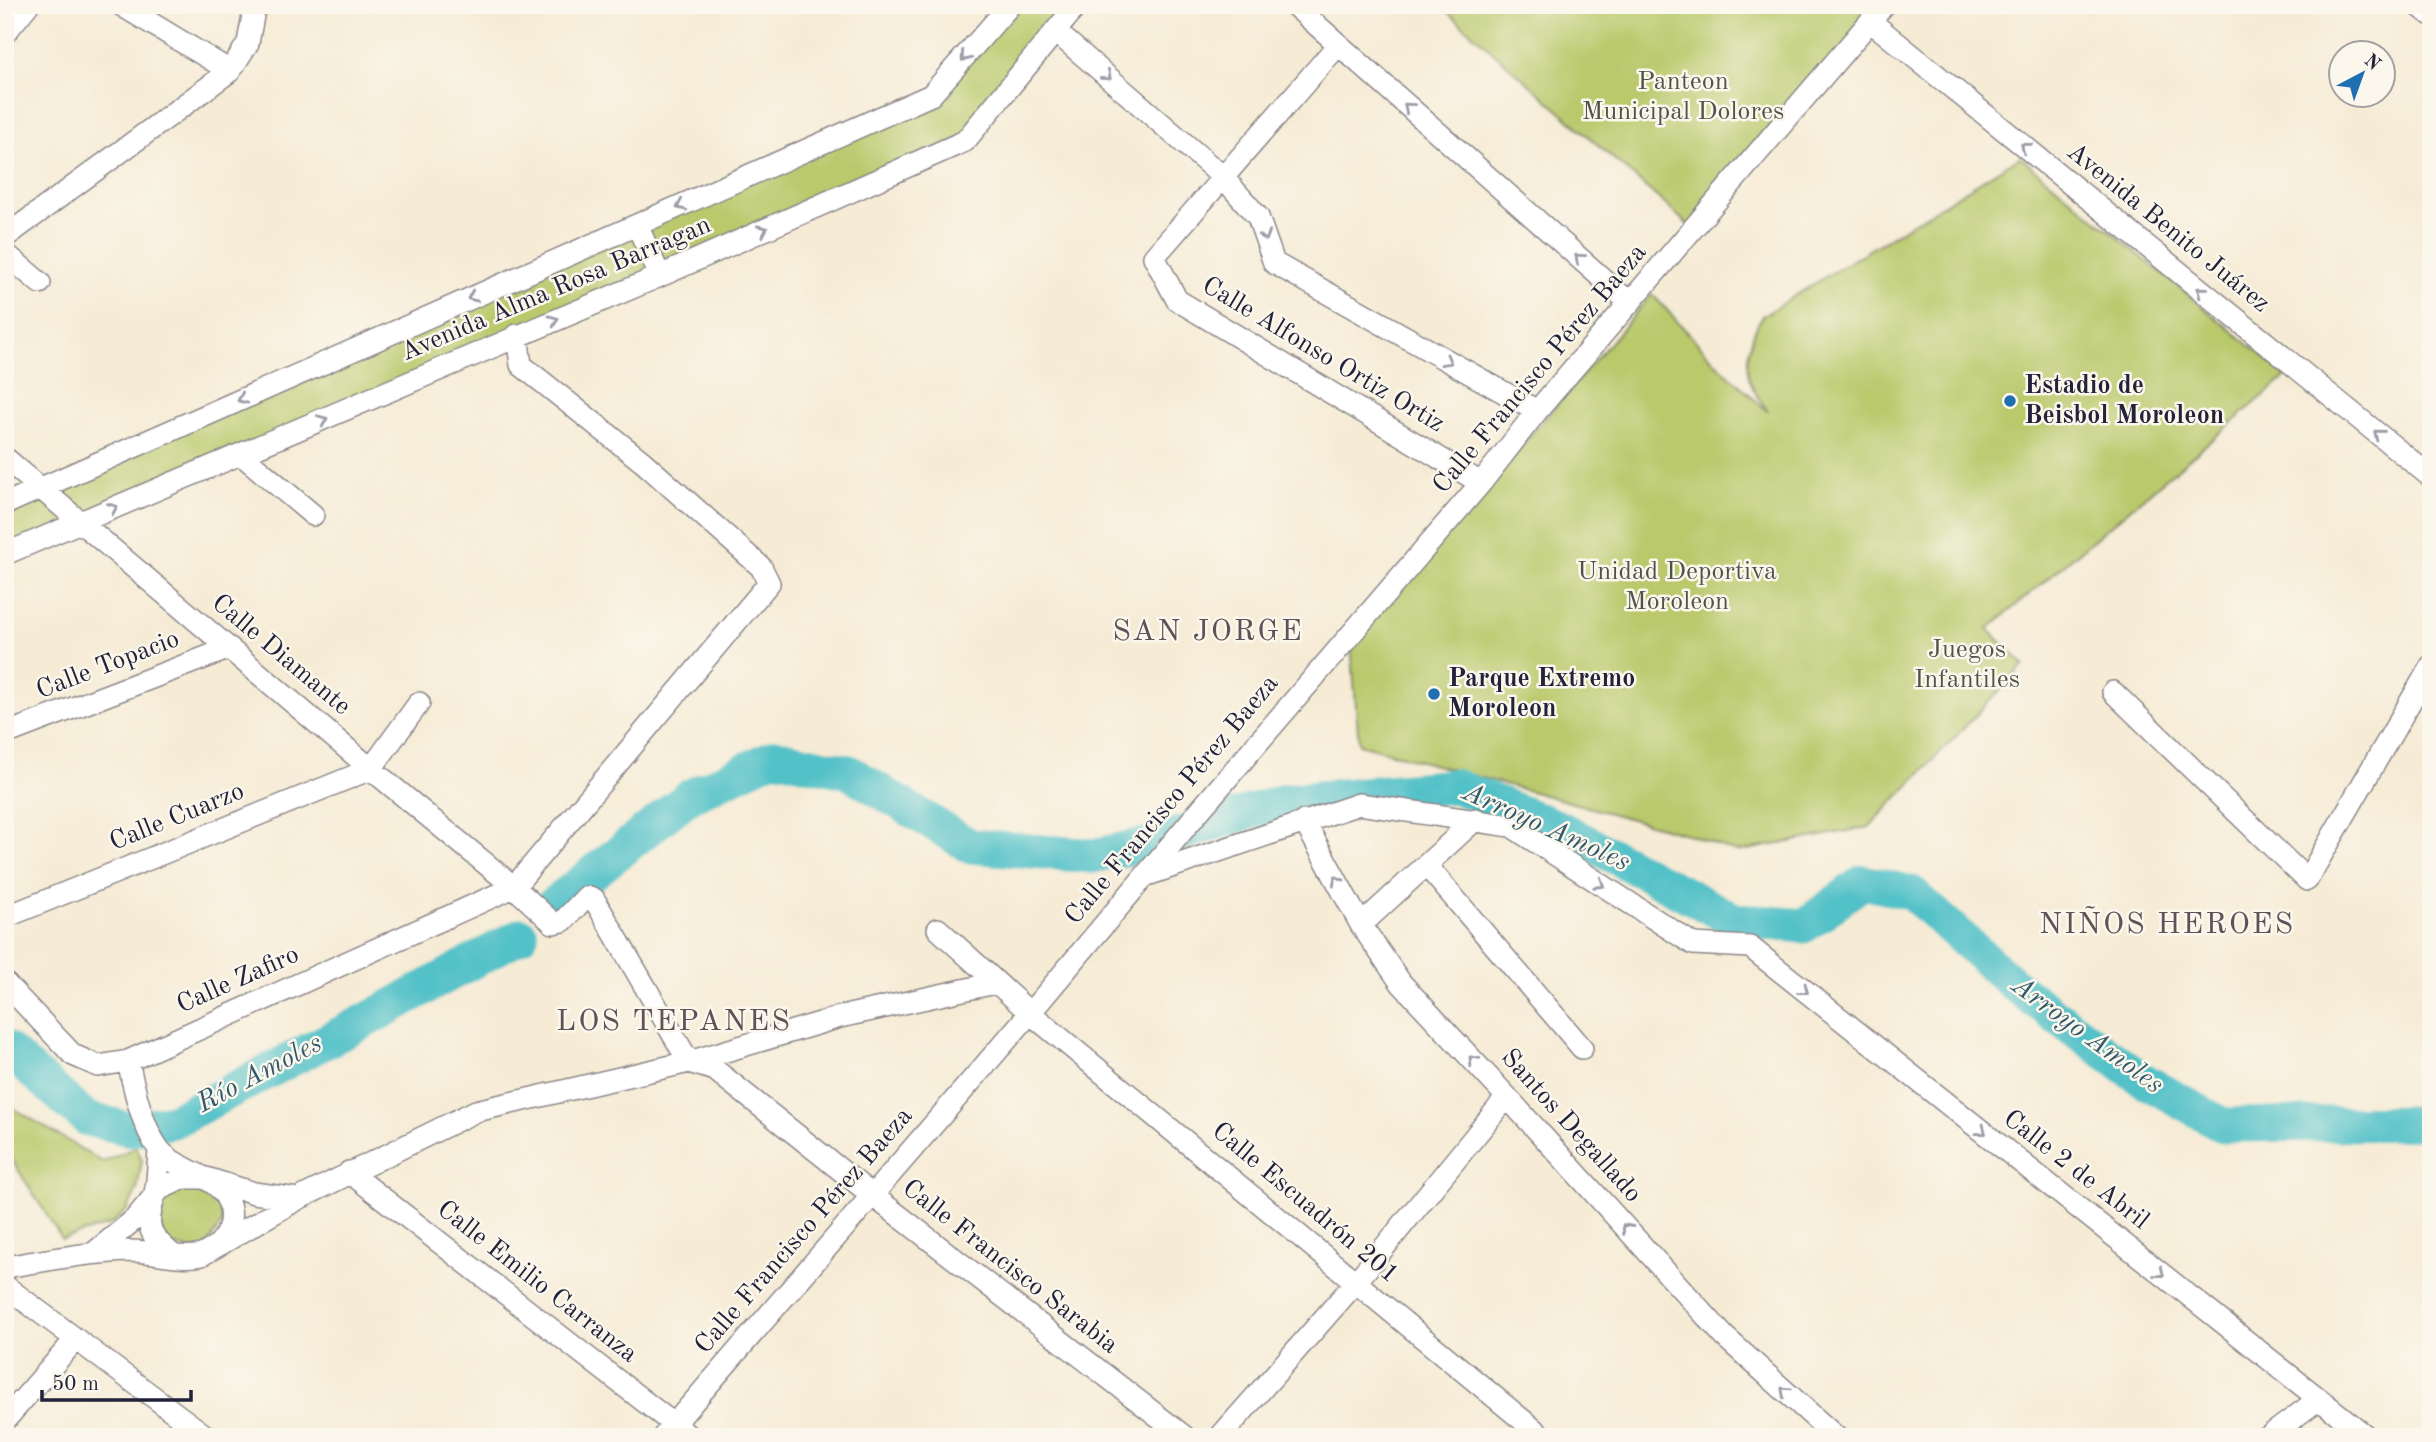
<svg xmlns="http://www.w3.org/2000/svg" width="2436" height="1442" font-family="'Old Standard TT',serif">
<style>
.green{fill:#b9c96c;stroke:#6e7654;stroke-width:2}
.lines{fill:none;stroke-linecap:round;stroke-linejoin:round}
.river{stroke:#53c1c8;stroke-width:35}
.minor-casing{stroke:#8c8688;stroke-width:24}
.minor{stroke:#fff;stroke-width:21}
.oneway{stroke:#9c9ca7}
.poi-dot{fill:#1f6fb2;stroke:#fbf7ec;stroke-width:2.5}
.labels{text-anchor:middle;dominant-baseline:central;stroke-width:5;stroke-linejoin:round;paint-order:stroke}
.park-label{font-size:26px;fill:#4f544a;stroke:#fbf7ec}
.street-label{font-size:26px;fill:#22223b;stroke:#fbf7ec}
.poi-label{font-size:26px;font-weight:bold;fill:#22223b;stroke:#fbf7ec;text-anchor:start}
.water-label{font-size:28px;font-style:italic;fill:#335a6c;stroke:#fbf7ec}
.quarter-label{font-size:30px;letter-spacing:2px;fill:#605357;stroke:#fbf7ec}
</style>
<rect width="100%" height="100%" fill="#fbf7ec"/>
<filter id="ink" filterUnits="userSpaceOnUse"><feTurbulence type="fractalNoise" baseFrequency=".0143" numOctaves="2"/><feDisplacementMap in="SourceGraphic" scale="14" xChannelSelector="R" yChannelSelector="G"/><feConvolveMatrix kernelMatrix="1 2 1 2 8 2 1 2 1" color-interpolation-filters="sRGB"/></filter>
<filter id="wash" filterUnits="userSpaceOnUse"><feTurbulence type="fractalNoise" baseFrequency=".00686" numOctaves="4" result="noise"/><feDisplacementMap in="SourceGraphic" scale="28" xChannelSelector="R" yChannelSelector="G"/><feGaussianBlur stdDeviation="1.57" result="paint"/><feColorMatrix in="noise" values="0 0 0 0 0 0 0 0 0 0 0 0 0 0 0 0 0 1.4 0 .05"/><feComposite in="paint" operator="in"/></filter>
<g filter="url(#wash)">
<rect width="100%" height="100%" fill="#f6ebd5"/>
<path class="green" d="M 1010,5 L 1077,5 L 964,138 L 5,562 L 5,504 L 931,95 Z
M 1440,5 L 1884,5 L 1693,229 Z
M 2020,157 L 2287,376 L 1988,629 L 2024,665 L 1869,827 L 1736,852 L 1693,836 L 1359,744 L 1351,644 L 1652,294 L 1716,363 L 1768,412 C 1764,404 1757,397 1753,388 C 1741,366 1751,336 1762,316 Z
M 5,1103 L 103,1162 L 136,1147 L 142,1160 L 137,1189 L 127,1210 L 112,1224 L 62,1239 L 5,1149 Z
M 189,1183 L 213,1192 L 225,1218 L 203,1252 L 165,1244 L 156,1207 L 160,1198 Z"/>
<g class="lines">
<path class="river" d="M 550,907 L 690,796 L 775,756 L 849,772 L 970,846 L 1093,856 L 1148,844 L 1285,801 L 1455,786 L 1560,828 L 1734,920 L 1804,926 L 1863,882 L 1912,893 L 2015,986 L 2143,1080 L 2223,1125 L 2431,1123
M 5,1048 L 87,1119 L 130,1129 L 173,1121 L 363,1022 L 521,935"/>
</g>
</g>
<g filter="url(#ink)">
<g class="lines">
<defs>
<path id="minor" d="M 121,5 L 230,71
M 1294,5 L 1630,303
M 2418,5 L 2431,15
M 1870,21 L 2431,477
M 1055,31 L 1223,177 L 1258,217 L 1274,263 L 1537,411
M 5,33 L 28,5
M 1338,45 L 1154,257 L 1177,300 L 1481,483
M 637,225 L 660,276
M 5,237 L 230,71 L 248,43 L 255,5
M 5,253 L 40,283
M 242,455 L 313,515
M 5,458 L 371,769 L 514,887 L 553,923 L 563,921 L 586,897 L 594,899 L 689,1062 L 715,1070 L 872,1195 L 1185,1437
M 5,504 L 931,95 L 1010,5
M 5,554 L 660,276 L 965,141 L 1077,5
M 2113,692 L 2307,880 L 2431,666
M 5,734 L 230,648
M 1304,821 L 1361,925 L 1401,983 L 1507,1097 L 1725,1337 L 1836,1437
M 1427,866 L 1582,1048
M 1147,875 L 1359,804 L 1511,826 L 1693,944 L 1750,947 L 2367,1437
M 5,919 L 8,916 L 371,769 L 419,703
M 1361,925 L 1476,819
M 938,929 L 1030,1013 L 1543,1437
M 5,983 L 73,1055 L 98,1066 L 128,1061 L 514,887 L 769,583 L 761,567 L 643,462 L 521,365 L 517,335
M 128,1061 C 134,1089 142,1125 158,1148 C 177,1174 225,1174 230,1209 C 232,1224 228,1233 219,1244
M 159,1150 C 158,1162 158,1176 156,1188 C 148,1224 142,1229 173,1255
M 349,1172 L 690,1437
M 95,1252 L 135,1219 L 160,1189 L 184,1178 L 206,1178 L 254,1193 L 298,1199
M 5,1267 C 47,1260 88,1252 131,1251 C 155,1251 179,1260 202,1255 L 298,1199 L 476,1111 L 689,1062 L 840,1017 L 995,983
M 5,1286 L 207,1437
M 5,1420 L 76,1339
M 663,1437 L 1030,1013 L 1200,810 L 1481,483 L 1537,411 L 1884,5
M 1220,1437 L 1356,1282 L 1507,1097
M 2268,1437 L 2319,1399"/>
</defs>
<use href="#minor" class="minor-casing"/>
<use href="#minor" class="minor"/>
</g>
<defs><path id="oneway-chevron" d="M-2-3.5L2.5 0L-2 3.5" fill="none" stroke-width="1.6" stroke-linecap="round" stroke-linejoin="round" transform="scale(1.75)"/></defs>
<g class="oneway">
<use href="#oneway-chevron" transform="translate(965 57) rotate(131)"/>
<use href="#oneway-chevron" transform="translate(1107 76) rotate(41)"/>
<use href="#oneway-chevron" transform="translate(1408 107) rotate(-139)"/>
<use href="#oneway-chevron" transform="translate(2025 147) rotate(-141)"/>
<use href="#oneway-chevron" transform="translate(681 206) rotate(156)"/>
<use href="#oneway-chevron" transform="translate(763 230) rotate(-24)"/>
<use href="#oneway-chevron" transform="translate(1265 236) rotate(71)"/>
<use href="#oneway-chevron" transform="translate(1579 258) rotate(-139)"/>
<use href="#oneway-chevron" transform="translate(2201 291) rotate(-141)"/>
<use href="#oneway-chevron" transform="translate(472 297) rotate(156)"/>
<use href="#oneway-chevron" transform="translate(554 320) rotate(-23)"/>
<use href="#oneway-chevron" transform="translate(1447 361) rotate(29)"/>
<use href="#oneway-chevron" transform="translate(242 399) rotate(156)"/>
<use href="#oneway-chevron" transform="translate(323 420) rotate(-23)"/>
<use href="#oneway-chevron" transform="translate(2378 434) rotate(-141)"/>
<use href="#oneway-chevron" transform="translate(113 508) rotate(-23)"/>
<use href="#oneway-chevron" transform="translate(1337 880) rotate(-119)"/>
<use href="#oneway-chevron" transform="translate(1600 884) rotate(33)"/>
<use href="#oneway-chevron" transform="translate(1804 990) rotate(38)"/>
<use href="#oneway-chevron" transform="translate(1473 1060) rotate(-133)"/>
<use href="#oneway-chevron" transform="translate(1982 1131) rotate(38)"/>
<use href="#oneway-chevron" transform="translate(1626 1228) rotate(-132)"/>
<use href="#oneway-chevron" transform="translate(2160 1273) rotate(38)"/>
<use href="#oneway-chevron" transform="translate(1785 1391) rotate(-138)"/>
</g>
</g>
<g class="poi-dot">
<circle cx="2010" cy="401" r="7"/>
<circle cx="1434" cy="694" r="7"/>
</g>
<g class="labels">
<g class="park-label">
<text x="1683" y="82">Panteon<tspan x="1683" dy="30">Municipal Dolores</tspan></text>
<text x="1677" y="572">Unidad Deportiva<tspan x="1677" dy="30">Moroleon</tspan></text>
<text x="1967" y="650">Juegos<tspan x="1967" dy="30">Infantiles</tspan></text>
</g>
<g class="street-label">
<text transform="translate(2168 228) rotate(39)">Avenida Benito Juárez</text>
<text transform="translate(556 289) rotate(-23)">Avenida Alma Rosa Barragan</text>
<text transform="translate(1323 355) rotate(31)">Calle Alfonso Ortiz Ortiz</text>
<text transform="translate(1540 369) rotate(-50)">Calle Francisco Pérez Baeza</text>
<text transform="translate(281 655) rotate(40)">Calle Diamante</text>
<text transform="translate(108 665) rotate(-21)">Calle Topacio</text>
<text transform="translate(1172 800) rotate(-50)">Calle Francisco Pérez Baeza</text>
<text transform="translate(177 817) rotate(-22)">Calle Cuarzo</text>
<text transform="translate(238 980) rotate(-24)">Calle Zafiro</text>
<text transform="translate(1571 1126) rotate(48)">Santos Degallado</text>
<text transform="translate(2076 1170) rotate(38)">Calle 2 de Abril</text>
<text transform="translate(1305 1203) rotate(40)">Calle Escuadrón 201</text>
<text transform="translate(804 1231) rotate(-49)">Calle Francisco Pérez Baeza</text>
<text transform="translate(1010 1267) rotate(38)">Calle Francisco Sarabia</text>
<text transform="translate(537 1282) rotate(38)">Calle Emilio Carranza</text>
</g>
<g class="poi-label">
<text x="2024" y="386">Estadio de<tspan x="2024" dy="30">Beisbol Moroleon</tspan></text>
<text x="1448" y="679">Parque Extremo<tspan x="1448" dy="30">Moroleon</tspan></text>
</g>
<g class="water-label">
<text transform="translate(1546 828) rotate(24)">Arroyo Amoles</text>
<text transform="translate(2087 1036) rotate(36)">Arroyo Amoles</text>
<text transform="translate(260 1074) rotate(-28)">Río Amoles</text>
</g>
<g class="quarter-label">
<text x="1208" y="632">SAN JORGE</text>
<text x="2167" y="925">NIÑOS HEROES</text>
<text x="674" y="1022">LOS TEPANES</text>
</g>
</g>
<rect width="2436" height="1442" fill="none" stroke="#fbf7ec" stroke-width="28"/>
<g transform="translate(2362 74) rotate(41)"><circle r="33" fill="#fbf7ec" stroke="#a4a2a5" stroke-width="2"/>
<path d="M0-5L12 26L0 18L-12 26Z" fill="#1f6fb2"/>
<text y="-10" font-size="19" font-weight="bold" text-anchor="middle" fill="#22223b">N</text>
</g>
<path d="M42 1390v10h149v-10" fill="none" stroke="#22223b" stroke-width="3.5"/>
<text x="52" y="1390" font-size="21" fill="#22223b" stroke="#fbf7ec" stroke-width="5" paint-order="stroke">50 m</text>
</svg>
